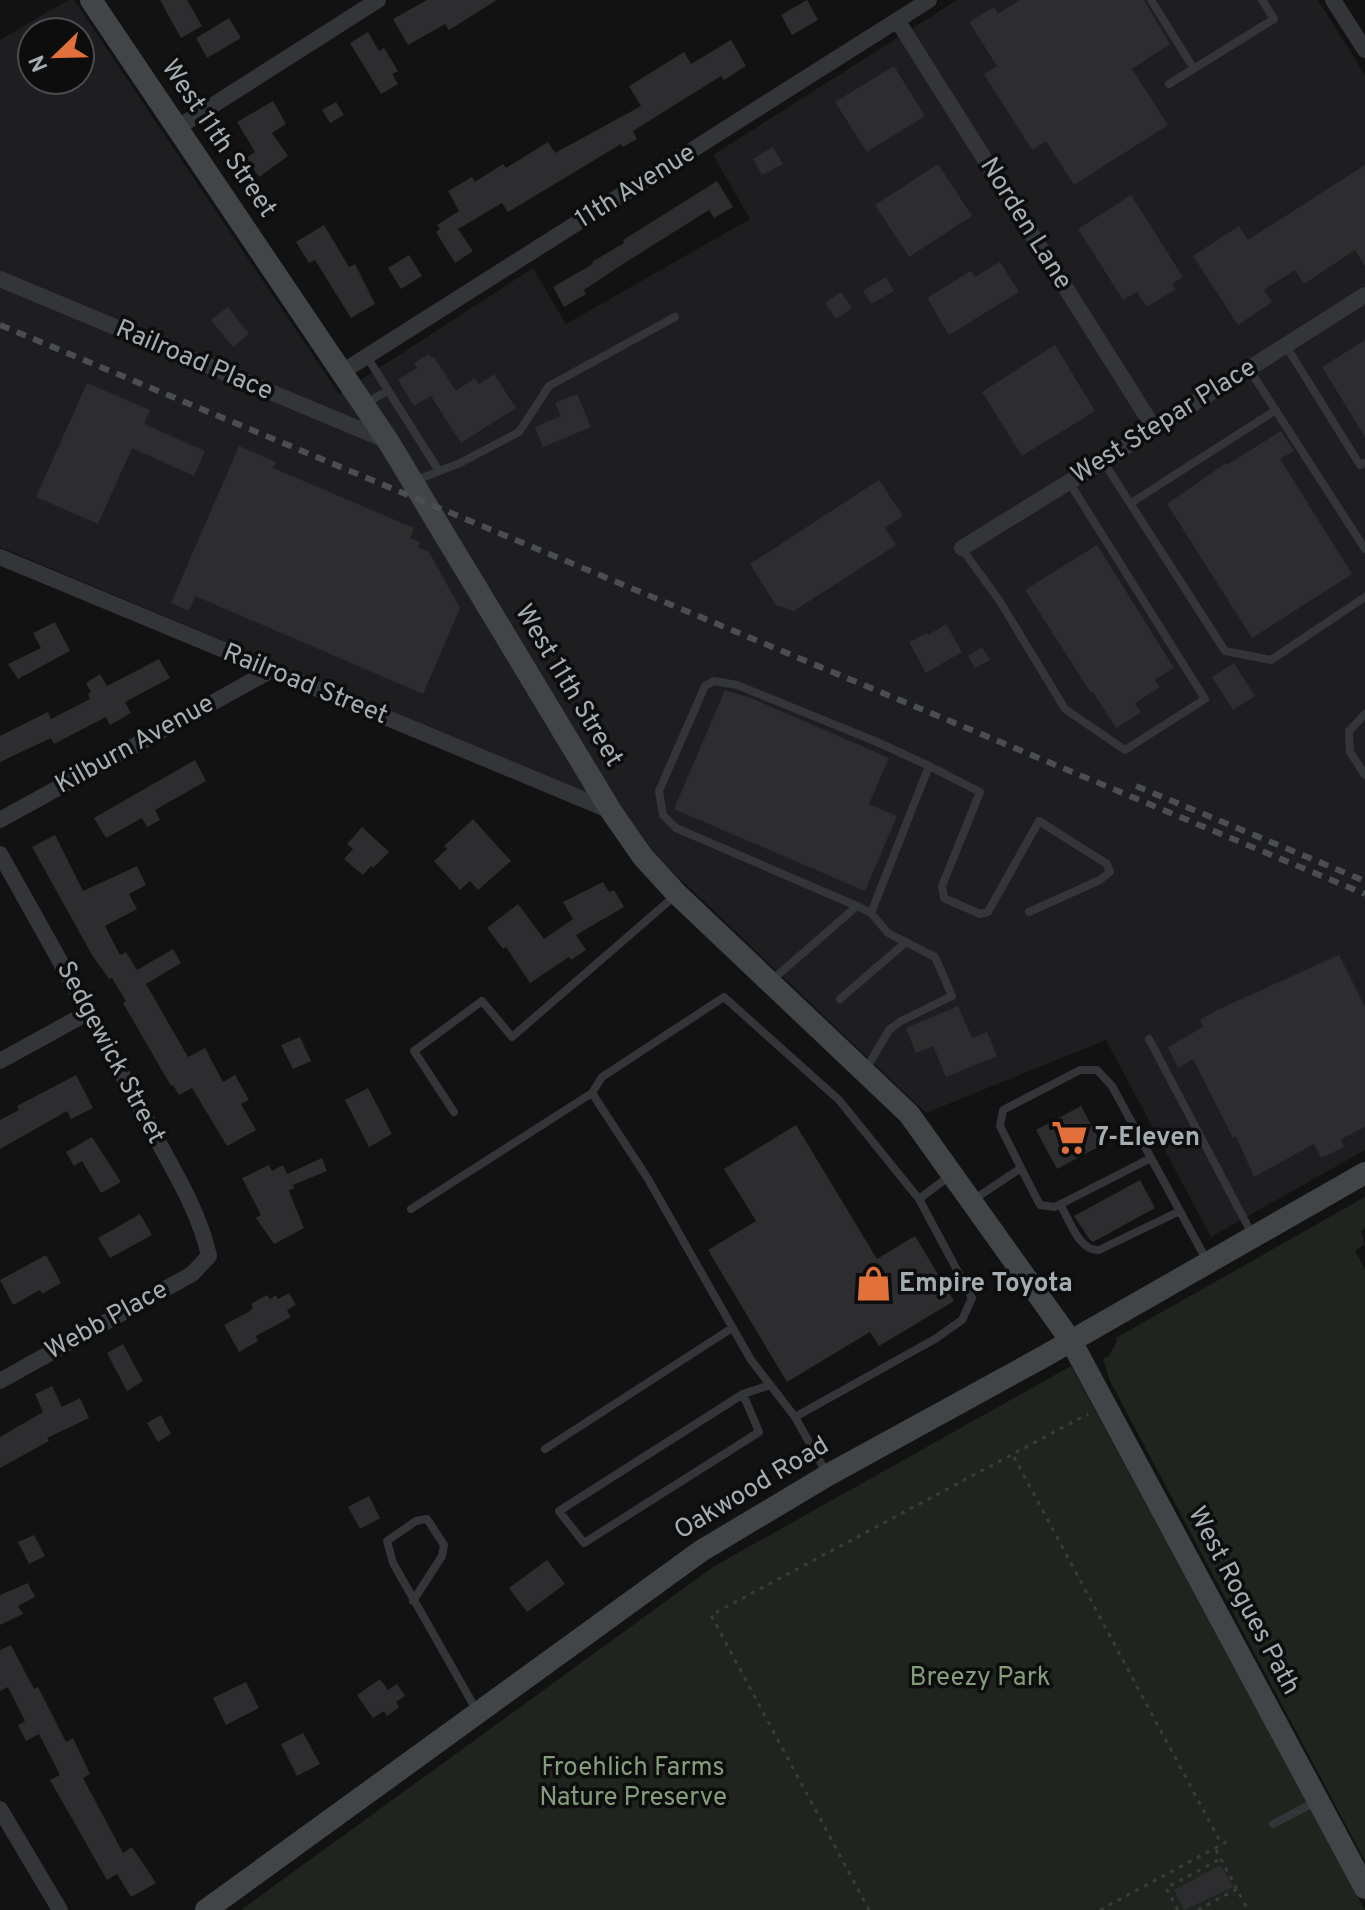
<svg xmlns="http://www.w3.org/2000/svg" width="1365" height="1910" font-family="Overpass,sans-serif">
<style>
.built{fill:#1e1e20;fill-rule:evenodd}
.green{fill:#1f251e}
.building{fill:#2d2d2f}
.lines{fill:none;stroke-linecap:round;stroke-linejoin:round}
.path{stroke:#393c3f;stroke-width:3;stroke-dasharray:4 6;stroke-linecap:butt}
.lane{stroke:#333538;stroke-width:8}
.street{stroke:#333538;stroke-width:16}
.secondary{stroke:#414547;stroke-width:22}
.rail{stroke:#4a4e50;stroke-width:6;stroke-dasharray:10 8;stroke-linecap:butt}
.labels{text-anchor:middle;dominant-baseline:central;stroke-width:7;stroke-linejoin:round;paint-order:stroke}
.street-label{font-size:26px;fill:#a4adb2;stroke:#0d0d0e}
.poi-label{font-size:26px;font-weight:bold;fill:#a4adb2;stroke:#0d0d0e;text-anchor:start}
.park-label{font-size:26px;fill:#859c7c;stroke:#0d0d0e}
</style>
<rect width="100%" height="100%" fill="#121213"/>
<path class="built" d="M 68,0 L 74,0 L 339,394 L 533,268 L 566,324 L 750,219 L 713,155 L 957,0 L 1318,0 L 1365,75 L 1365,1150 L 1211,1237 L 1106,1040 L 926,1113 L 658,858 L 622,808 L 0,547 L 0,40 ZM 32,32 L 80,32 L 80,80 L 32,80 Z"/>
<path class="green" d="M 1365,1197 L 1365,1228 L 1361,1231 L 1365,1244 L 1355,1251 L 1365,1269 L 1365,1861 L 1110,1381 L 1103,1359 L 1109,1356 L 1117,1341 L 1116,1338 Z
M 1071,1366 L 1365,1910 L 241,1910 L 713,1567 Z"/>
<path class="building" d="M 160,0 L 187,0 L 202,26 L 181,38 Z
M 427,0 L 497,0 L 449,30 L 445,24 L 408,45 L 393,19 Z
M 807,0 L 818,20 L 792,35 L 781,15 Z
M 1020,0 L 1144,0 L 1170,44 L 1132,69 L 1168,125 L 1074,185 L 1046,141 L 1032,150 L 984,74 L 997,66 L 969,22 L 994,7 L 998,14 Z
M 229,18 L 241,38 L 207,58 L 196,38 Z
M 368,32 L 379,51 L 384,48 L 398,71 L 392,74 L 398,84 L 381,94 L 350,43 Z
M 731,40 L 746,66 L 724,80 L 721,76 L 633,131 L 637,139 L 623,147 L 621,144 L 508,212 L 502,203 L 458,229 L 473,251 L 455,263 L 436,232 L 440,229 L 437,225 L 459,211 L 448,191 L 472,177 L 475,182 L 503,164 L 506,168 L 548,142 L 555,153 L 641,106 L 629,86 L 684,52 L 691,64 Z
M 894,66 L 925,116 L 867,152 L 835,102 Z
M 273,101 L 286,124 L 272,133 L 288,156 L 259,177 L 246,158 L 255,152 L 237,122 Z
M 336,102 L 344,115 L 330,123 L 322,110 Z
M 773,147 L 783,164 L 762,175 L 753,159 Z
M 938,164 L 972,216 L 909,257 L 875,205 Z
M 1365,165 L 1365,266 L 1355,250 L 1304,284 L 1295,270 L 1264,290 L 1272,302 L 1238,325 L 1193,256 L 1239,226 L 1248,240 Z
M 717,181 L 733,207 L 714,218 L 709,210 L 623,264 L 584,290 L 586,294 L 564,307 L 553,287 L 593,264 L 592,262 L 624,243 L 623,240 Z
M 1131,195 L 1183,277 L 1172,284 L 1176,289 L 1147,307 L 1137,292 L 1123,300 L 1078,229 Z
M 324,225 L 349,267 L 355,264 L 375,304 L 351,318 L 315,260 L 309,263 L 296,242 Z
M 409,255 L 422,276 L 401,289 L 388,268 Z
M 1000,262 L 1019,292 L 949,335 L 927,298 L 971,271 L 975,277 Z
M 886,277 L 894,291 L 871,304 L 863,291 Z
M 841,292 L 852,308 L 836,319 L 825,303 Z
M 228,307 L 249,334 L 233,347 L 211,320 Z
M 1365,340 L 1365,437 L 1322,367 Z
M 1055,345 L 1095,411 L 1022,456 L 982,392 Z
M 429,354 L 432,358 L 434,357 L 456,391 L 475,378 L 479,384 L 494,374 L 516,408 L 461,443 L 431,396 L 414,406 L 398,380 L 417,368 L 414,363 Z
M 87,383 L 150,410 L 144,424 L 205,451 L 194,476 L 132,448 L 98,524 L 36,497 Z
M 577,394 L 591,427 L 543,447 L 535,427 L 561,416 L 555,403 Z
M 1281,431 L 1294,451 L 1280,459 L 1352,574 L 1252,638 L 1167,504 L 1226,463 L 1227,465 Z
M 239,446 L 276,462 L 273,468 L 414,528 L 410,538 L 420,542 L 418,547 L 429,552 L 460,608 L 423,694 L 195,596 L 189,611 L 171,603 Z
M 879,480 L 903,516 L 885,528 L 896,545 L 794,611 L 776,605 L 750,564 Z
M 1097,545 L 1174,668 L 1155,680 L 1160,687 L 1135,703 L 1141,712 L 1116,728 L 1093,692 L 1091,693 L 1025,590 Z
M 55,622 L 70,651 L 18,679 L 8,664 L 41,648 L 33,633 Z
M 946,624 L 962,652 L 926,673 L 909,642 L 927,633 L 928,635 Z
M 982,647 L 990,660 L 975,668 L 968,656 Z
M 159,659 L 170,678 L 125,702 L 131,713 L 110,725 L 106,717 L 54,744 L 51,738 L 0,762 L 0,736 L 48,712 L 51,719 L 90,699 L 88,694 L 91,692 L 86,683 L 100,674 L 107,686 Z
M 1234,663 L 1255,696 L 1233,710 L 1212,677 Z
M 725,690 L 751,698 L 889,758 L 869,804 L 897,816 L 865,891 L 674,809 Z
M 195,760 L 206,781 L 155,810 L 160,820 L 147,827 L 142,818 L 106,838 L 94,818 Z
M 473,819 L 511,861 L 478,890 L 470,881 L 460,890 L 434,861 L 447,849 L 444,846 Z
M 362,827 L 389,852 L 373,868 L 371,866 L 363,875 L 344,859 L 353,849 L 347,844 Z
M 55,835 L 83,891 L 137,866 L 146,885 L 129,894 L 137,909 L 105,926 L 120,955 L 126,952 L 137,970 L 173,949 L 181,963 L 146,984 L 188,1057 L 205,1048 L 223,1082 L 235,1075 L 249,1100 L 241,1104 L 256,1130 L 227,1146 L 192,1088 L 179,1095 L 173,1085 L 171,1086 L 123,1003 L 126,1001 L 112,978 L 109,979 L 92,955 L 32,847 Z
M 603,882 L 609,892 L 614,890 L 624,907 L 576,935 L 586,950 L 571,960 L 569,957 L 530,983 L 506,947 L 503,949 L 487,928 L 518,904 L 544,939 L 573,919 L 563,902 Z
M 1339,955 L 1365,1007 L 1365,1127 L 1341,1139 L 1344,1147 L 1321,1158 L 1314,1144 L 1254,1177 L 1236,1136 L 1233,1138 L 1193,1059 L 1178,1068 L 1168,1047 L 1203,1027 L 1200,1020 L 1217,1010 Z
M 958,1006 L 972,1038 L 987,1032 L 997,1056 L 946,1077 L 933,1046 L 916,1053 L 906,1028 Z
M 300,1037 L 311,1061 L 293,1069 L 281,1045 Z
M 76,1075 L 93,1108 L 71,1119 L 67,1111 L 0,1149 L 0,1120 L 19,1110 L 17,1106 Z
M 368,1088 L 392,1134 L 369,1147 L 345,1100 Z
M 1081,1106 L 1102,1145 L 1057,1169 L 1036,1130 Z
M 796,1125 L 877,1259 L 915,1236 L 954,1301 L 879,1346 L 870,1332 L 787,1382 L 708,1250 L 756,1221 L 724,1169 Z
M 92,1137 L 121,1182 L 101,1193 L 82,1161 L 74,1166 L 66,1152 Z
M 322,1158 L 327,1171 L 293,1185 L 294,1188 L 289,1191 L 304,1228 L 274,1244 L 256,1218 L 261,1215 L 242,1178 L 269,1165 L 272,1171 L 283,1165 L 287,1174 Z
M 1140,1180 L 1155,1208 L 1093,1242 L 1090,1240 L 1074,1216 Z
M 140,1214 L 152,1235 L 110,1258 L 98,1238 Z
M 46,1255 L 61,1283 L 42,1294 L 40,1290 L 13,1305 L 0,1280 Z
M 289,1293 L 296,1305 L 287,1310 L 291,1317 L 256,1336 L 258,1341 L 239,1352 L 224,1325 L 250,1311 L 253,1308 L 251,1304 L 267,1295 L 270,1299 L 276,1295 L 278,1299 Z
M 123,1344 L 143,1381 L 127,1391 L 107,1353 Z
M 52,1386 L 62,1407 L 80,1398 L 89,1418 L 47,1438 L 49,1441 L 0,1468 L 0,1437 L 43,1412 L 35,1394 Z
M 161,1415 L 171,1434 L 158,1442 L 147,1423 Z
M 369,1496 L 380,1518 L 360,1529 L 348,1507 Z
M 34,1535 L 45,1556 L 29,1564 L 18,1542 Z
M 547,1560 L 565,1584 L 527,1612 L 509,1588 Z
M 28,1583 L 35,1597 L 18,1606 L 23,1614 L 0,1625 L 0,1595 Z
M 11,1645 L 34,1689 L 38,1687 L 66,1742 L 73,1738 L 90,1774 L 83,1778 L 123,1853 L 132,1847 L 156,1883 L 131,1897 L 117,1874 L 107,1880 L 50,1780 L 60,1775 L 39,1734 L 26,1741 L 18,1725 L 25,1721 L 8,1687 L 0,1691 L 0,1650 Z
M 380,1679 L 388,1690 L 397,1684 L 405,1696 L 396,1702 L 399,1707 L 387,1716 L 384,1711 L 373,1718 L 357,1695 Z
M 246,1682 L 259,1708 L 226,1725 L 213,1698 Z
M 303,1733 L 320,1764 L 297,1776 L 281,1744 Z
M 1221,1865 L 1233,1887 L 1184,1910 L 1174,1890 Z"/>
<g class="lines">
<path class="path" d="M 1014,1457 L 1222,1845
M 1216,1850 L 1248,1910
M 869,1910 L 711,1615 L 1088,1414
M 1100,1910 L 1232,1839
M 1178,1910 L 1166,1888 L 1220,1859
M 1198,1910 L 1237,1889"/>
<path class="lane" d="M 1151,0 L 1194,69
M 1169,84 L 1274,19 L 1262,0
M 1286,346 L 1360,465 L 1365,463
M 367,357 L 439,471
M 1249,369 L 1365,549
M 363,405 L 387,391
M 1103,461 L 1225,651 L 1271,660 L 1365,597
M 414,481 L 460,463 L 519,432 L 549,386 L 675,317
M 1131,503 L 1276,410
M 962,549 L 999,600 L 1065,709 L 1125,750 L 1205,699 L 1069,482
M 1365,714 L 1349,731 L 1350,752 L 1365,775
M 929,766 L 980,792 L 942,886 L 944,898 L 980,914 L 988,912 L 1039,821 L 1107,864 L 1110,872 L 1100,880 L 1029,912
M 772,980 L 857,906 L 676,828 L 663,815 L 659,791 L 705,686 L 714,681 L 737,685 L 877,742 L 929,766 L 871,913 L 857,906
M 840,999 L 906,942
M 1149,1039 L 1253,1236
M 866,1069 L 889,1030 L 901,1021 L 952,996 L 935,957 L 888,933 L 871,913
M 454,1112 L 414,1051 L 482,1001 L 512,1037 L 677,894
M 1021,1168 L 1040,1205 L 1055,1207 L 1151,1158
M 919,1199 L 839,1100 L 724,997 L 602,1077 L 592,1093 L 648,1179 L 751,1360 L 795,1417 L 935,1339 L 962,1320 L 972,1298 L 919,1199 L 951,1175
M 973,1200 L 1021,1168 L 1000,1126 L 1003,1110 L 1080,1070 L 1097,1070 L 1112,1086 L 1207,1261
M 1060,1204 C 1069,1219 1079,1252 1099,1250 L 1180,1211
M 411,1209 L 592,1093
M 743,1394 L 759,1432 L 584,1543 L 559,1511 L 743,1394 L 770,1385
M 795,1417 L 827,1474
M 545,1449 L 732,1328
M 413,1601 L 442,1556 L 444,1545 L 427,1519 L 416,1521 L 387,1541 L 393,1563 L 477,1711
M 1273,1824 L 1317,1801"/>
<path class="street" d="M 1333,0 L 1365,50
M 897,20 L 1154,428
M 177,128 L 378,0
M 0,279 L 388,441
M 342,372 L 929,0
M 962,548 L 1103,461 L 1365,295
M 0,557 L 611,811
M 0,820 L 270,671
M 0,854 C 49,941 98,1029 145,1117 C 168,1162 198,1206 209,1256 L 192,1274 L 0,1381
M 0,1061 L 89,1012
M 0,1809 L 60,1910"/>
<path class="secondary" d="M 91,0 L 388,441 L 611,811 L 643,857 L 677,894 L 909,1114 L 1071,1341 L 1365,1888
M 206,1910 L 701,1551 L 828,1475 L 1043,1357 L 1365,1173"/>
<path class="rail" d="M 0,325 L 1365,894
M 1136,786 L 1365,881"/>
</g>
<defs>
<symbol id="supermarket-bare" viewBox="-9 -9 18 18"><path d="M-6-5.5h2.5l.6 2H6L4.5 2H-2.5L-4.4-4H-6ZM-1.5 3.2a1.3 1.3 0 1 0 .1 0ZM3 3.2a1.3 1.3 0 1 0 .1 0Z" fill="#e2703a" stroke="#0d0d0e" stroke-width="2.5" paint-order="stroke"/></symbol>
<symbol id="shop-bare" viewBox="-9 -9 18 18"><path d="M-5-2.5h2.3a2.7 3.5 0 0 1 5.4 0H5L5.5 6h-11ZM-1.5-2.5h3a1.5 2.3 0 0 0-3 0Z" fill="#e2703a" stroke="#0d0d0e" stroke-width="2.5" paint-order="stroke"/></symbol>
</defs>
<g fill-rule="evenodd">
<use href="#supermarket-bare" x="1044" y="1112" width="51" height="51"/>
<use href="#shop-bare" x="848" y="1258" width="51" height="51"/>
</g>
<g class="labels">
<g class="street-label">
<text transform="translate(218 139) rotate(56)">West 11th Street</text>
<text transform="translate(636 187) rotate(-32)">11th Avenue</text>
<text transform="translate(1025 224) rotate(58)">Norden Lane</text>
<text transform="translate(194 361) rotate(23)">Railroad Place</text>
<text transform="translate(1164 422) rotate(-32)">West Stepar Place</text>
<text transform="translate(305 685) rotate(22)">Railroad Street</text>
<text transform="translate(568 686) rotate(59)">West 11th Street</text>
<text transform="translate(135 745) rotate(-29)">Kilburn Avenue</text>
<text transform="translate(110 1053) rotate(62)">Sedgewick Street</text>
<text transform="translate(107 1321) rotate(-29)">Webb Place</text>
<text transform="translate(752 1489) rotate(-31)">Oakwood Road</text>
<text transform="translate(1243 1601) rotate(62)">West Rogues Path</text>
</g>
<g class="poi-label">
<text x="1095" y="1138">7-Eleven</text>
<text x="899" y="1284">Empire Toyota</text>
</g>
<g class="park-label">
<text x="980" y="1678">Breezy Park</text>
<text x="633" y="1768">Froehlich Farms<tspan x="633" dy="30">Nature Preserve</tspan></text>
</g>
</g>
<g transform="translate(56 56) rotate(247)"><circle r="38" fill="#0d0d0e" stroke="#494d50" stroke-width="2"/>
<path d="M0-6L14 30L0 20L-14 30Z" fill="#e2703a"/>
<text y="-12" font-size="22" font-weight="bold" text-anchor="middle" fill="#a4adb2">N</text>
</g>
</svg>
